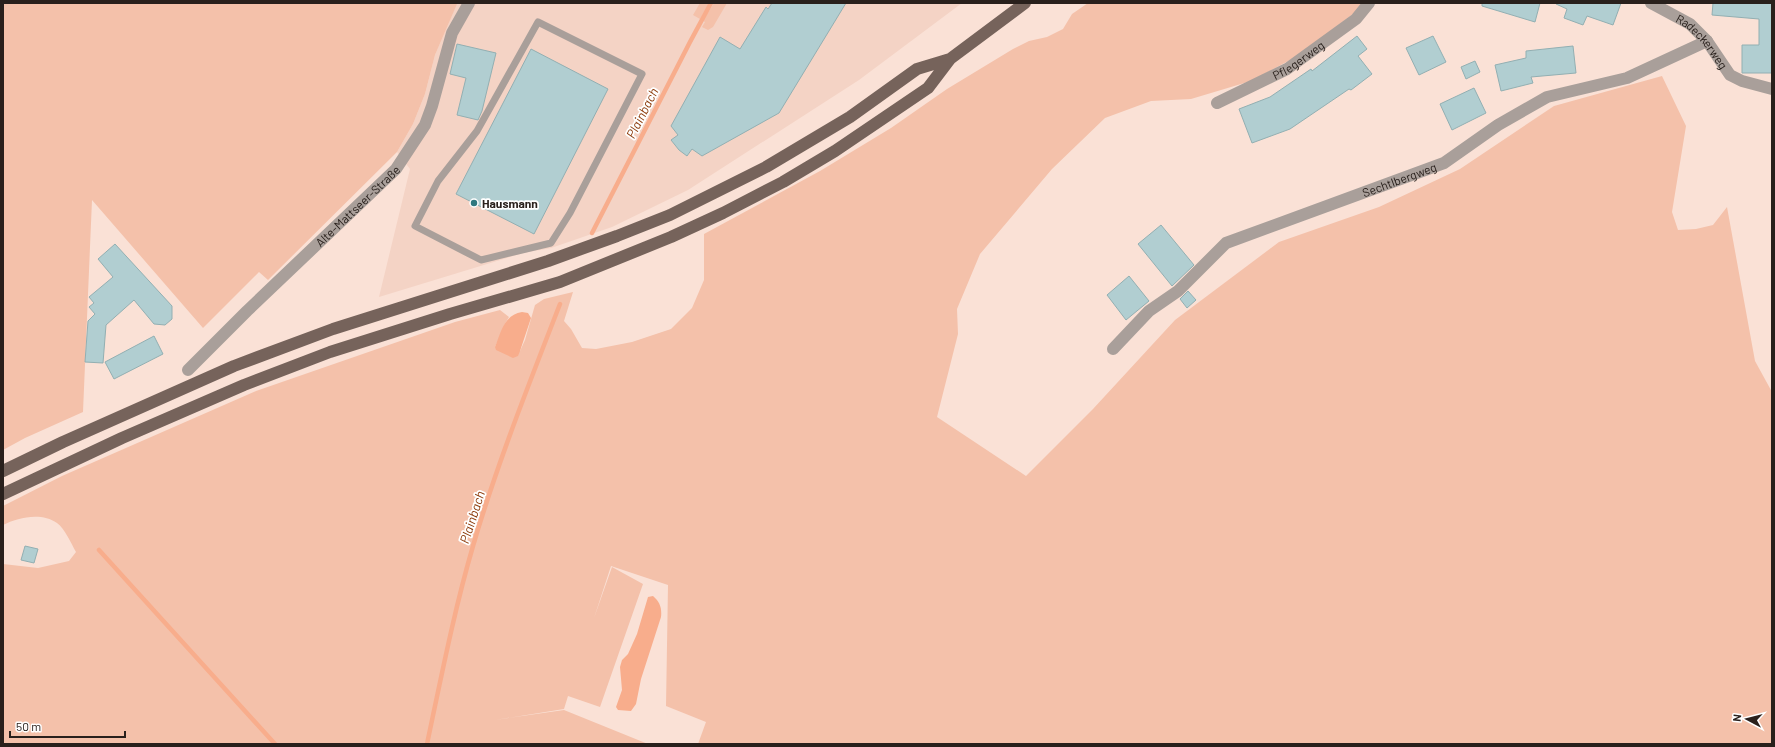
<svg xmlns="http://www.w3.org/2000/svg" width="1775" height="747" font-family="Barlow,sans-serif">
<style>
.built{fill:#f4d3c5}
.green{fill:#f4c1aa}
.water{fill:#f8ad8c}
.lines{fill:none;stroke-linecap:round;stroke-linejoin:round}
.stream{stroke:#f8ad8c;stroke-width:4.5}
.building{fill:#b1ced1;stroke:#92afb2}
.lane{stroke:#a99f9a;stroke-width:7}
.street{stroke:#a99f9a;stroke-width:12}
.primary{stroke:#76635b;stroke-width:12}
.poi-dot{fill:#2f787f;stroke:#fff;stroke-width:1.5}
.labels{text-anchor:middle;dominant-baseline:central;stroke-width:3.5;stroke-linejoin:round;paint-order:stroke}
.street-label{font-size:12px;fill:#29201c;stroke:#fff}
.poi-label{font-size:12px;font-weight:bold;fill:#29201c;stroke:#fff;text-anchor:start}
.water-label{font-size:13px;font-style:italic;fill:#8c3b0b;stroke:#fff}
</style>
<rect width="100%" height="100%" fill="#fae1d6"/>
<path class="built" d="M 457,3 L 962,3 L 859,80 L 688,190 L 612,227 L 551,248 L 523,253 L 379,297 L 410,169 L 397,152 L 413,124 L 425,94 L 435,55 Z"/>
<path class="green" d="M 3,3 L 455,3 L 457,4 L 435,55 L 425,94 L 413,124 L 397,152 L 268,280 L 259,272 L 203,328 L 92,200 L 83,412 L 25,438 L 3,450 Z
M 700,3 L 709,3 L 700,19 L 693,15 Z
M 714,3 L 727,3 L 713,27 L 708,30 L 702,27 L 705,22 L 703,21 Z
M 1088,3 L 1364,3 L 1358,10 L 1303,53 L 1251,81 L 1191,99 L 1151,101 L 1105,118 L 1052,169 L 980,254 L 957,309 L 958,334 L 937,417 L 1026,476 L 1093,409 L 1175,320 L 1279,242 L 1379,207 L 1460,169 L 1554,106 L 1662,76 L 1686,126 L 1672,212 L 1678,230 L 1696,229 L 1713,225 L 1727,207 L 1755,361 L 1772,392 L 1772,744 L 698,744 L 706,722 L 666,706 L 668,585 L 611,566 L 594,618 L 612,567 L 643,584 L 600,707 L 568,696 L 564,709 L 495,720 L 564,710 L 648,744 L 427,744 L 427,737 L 425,744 L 3,744 L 3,564 L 38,568 L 69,561 L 76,552 C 71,543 65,529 57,523 C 42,512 18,517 3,525 L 3,506 L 62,476 L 256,391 L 455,322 L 500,310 L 509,317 L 506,322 L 495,347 L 520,351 L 525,340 L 535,305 L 544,299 L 573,292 L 564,321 L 571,329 L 582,348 L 596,349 L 632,342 L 671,329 L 692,308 L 704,280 L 704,234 L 820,171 L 891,128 L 947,89 L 1013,49 L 1029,41 L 1047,37 L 1063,29 L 1072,14 Z"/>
<path class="water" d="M 522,312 L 528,313 L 531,318 L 520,351 L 518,356 L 513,358 L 496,350 L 495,347 C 501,332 504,315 522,312 Z
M 653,596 C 660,602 662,608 661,617 L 641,679 L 636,704 L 631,711 L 618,710 L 616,707 L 622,690 L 620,667 L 622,660 L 628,654 L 637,634 L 648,597 Z"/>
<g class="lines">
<path class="stream" d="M 592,233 L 690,42 L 711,3
M 99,550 L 275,744
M 427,744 C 441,678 454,611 473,546 C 497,464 529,384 560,304"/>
</g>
<path class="building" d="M 772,3 L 846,3 L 779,113 L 702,156 L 692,149 L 687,156 L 679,150 L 671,140 L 678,135 L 671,126 L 720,37 L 740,49 L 766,7 L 768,9 Z
M 1482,3 L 1540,3 L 1535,22 L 1482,6 Z
M 1556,3 L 1621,3 L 1613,25 L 1587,16 L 1583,25 L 1564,18 L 1567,9 L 1556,4 Z
M 1713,3 L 1772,3 L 1772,73 L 1742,73 L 1742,45 L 1759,45 L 1759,19 L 1712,15 Z
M 1357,36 L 1367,49 L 1358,56 L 1372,74 L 1351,90 L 1349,89 L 1290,129 L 1252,143 L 1239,109 L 1270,97 L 1311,69 L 1312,71 Z
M 1433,36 L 1446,62 L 1419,75 L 1406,48 Z
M 457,44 L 496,53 L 482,111 L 478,120 L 457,115 L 466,78 L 450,74 Z
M 1573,46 L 1576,73 L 1531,77 L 1533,83 L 1501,91 L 1495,65 L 1526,58 L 1526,51 Z
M 531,49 L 608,89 L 534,234 L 456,194 Z
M 1475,61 L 1480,72 L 1466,79 L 1461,67 Z
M 1474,88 L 1486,113 L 1452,130 L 1440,104 Z
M 1161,225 L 1194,265 L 1172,286 L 1138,244 Z
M 115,244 L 172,306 L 172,319 L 165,325 L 154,324 L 134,300 L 106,325 L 103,363 L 85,362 L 88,321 L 95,314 L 89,307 L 94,303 L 89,297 L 113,277 L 98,259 Z
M 1129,276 L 1149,301 L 1126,320 L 1107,295 Z
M 1188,291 L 1196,300 L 1187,308 L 1180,299 Z
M 154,336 L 163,354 L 114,379 L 105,362 Z
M 25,546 L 38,549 L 34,563 L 21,560 Z"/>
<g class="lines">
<path class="lane" d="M 538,22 L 642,74 L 570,213 L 551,243 L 481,260 L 415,226 L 438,181 L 477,131 Z"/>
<g class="street">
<path id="s1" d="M 1651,3 L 1690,24 L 1707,41 L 1730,75 L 1742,81 L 1772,89"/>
<path id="s2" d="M 1217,103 L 1287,69 L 1356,19 L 1369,3"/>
<path id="s3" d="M 1113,349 L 1149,311 L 1178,291 L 1226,243 L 1444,163 L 1498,125 L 1547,97 L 1627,78 L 1707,41"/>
<path id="s4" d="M 188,370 L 247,311 L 396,169 L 425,125 L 432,106 L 452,33 L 469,3"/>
</g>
<path class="primary" d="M 3,471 L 63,442 L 234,366 L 333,329 L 548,261 L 617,236 L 670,215 L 766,167 L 850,117 L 917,69 L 950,59
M 3,494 L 122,438 L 244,385 L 330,352 L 450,314 L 560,282 L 671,237 L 723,213 L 783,182 L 835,151 L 928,88 L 950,59 L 1025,3"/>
</g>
<circle class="poi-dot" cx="474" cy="203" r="4"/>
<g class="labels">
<g class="street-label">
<text stroke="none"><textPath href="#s1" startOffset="65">Radeckerweg</textPath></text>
<text stroke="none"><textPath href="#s2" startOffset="92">Pflegerweg</textPath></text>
<text stroke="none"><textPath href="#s3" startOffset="340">Sechtlbergweg</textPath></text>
<text stroke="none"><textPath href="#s4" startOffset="236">Alte-Mattseer-Straße</textPath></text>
</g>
<g class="poi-label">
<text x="482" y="203">Hausmann</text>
</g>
<g class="water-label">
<text transform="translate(642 113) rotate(-63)">Plainbach</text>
<text transform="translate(472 517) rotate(-72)">Plainbach</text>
</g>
</g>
<rect width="1775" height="747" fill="none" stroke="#29201c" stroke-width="8"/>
<g transform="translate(1747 719) rotate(277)" stroke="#ffffff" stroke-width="3" paint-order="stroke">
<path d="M0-3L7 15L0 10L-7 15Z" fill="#29201c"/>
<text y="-6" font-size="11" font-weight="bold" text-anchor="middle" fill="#29201c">N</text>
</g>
<path d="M10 731v6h115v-6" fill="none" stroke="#29201c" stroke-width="2"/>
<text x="16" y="731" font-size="12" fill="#29201c" stroke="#ffffff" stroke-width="3" paint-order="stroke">50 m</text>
</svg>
